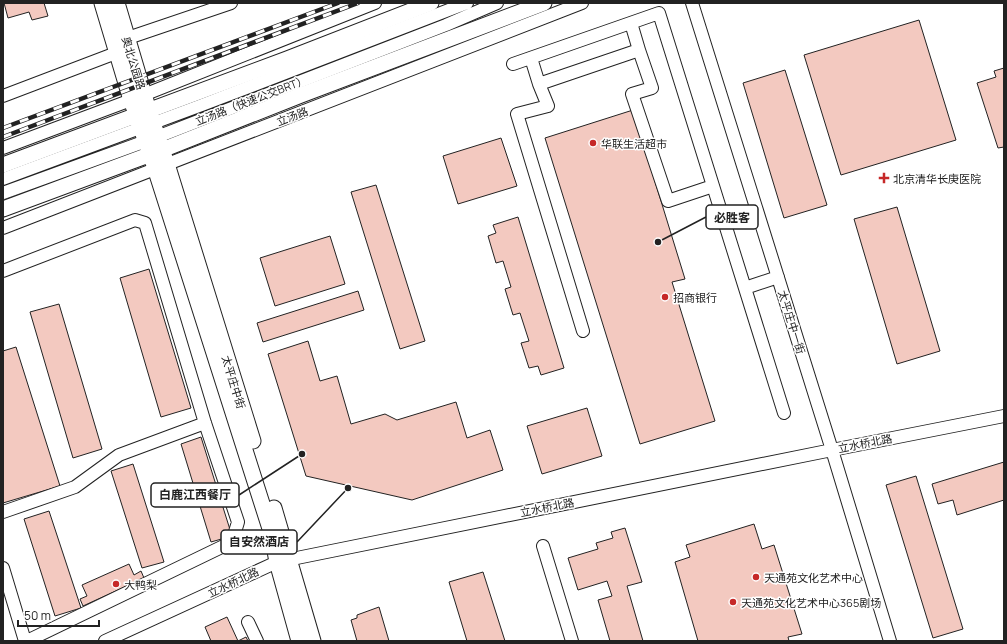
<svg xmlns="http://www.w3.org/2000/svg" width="1007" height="644" font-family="Manrope,'Noto Sans SC',sans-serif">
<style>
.building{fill:#f3c9c0;stroke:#222}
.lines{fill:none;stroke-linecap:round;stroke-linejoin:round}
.minor-casing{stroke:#222;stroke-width:14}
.major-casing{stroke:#222;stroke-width:17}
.minor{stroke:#fff;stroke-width:12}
.major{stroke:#fff;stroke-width:15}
.rail-casing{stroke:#222;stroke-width:4.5}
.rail{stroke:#fff;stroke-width:3;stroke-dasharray:9;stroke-linecap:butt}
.poi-dot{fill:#c62828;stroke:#fff;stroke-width:1.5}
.labels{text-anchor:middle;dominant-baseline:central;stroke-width:3;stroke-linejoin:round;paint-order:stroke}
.street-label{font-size:11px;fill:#222;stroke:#fff}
.poi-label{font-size:11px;fill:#222;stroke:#fff;text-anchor:start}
.leader{fill:none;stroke:#222;stroke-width:1.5}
.callout-dot{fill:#222;stroke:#fff;stroke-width:1.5}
.callout{fill:#fff;stroke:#222;stroke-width:1.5}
.callout-label{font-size:12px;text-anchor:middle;font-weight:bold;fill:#222}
</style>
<rect width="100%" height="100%" fill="#fff"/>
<path class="building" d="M 4,3 L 44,3 L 48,16 L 32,20 L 29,12 L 8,18 Z
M 919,20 L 956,140 L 841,175 L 804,55 Z
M 1004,68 L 1004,147 L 998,148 L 977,83 L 996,77 L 994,71 Z
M 785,70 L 827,205 L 784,218 L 743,83 Z
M 633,110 L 685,279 L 672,282 L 715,421 L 640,444 L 545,138 Z
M 501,138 L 517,186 L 458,204 L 443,156 Z
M 376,185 L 425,341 L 400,349 L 351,192 Z
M 897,207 L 940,351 L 897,364 L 854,219 Z
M 518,217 L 564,368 L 541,375 L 538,366 L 529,368 L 521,343 L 529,341 L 520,313 L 513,315 L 505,289 L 511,287 L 503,261 L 496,263 L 488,236 L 496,233 L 493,225 Z
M 330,236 L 345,284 L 275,306 L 260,258 Z
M 149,269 L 191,408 L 161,417 L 120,278 Z
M 358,291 L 364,310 L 263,342 L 257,323 Z
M 59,304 L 102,449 L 73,458 L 30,312 Z
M 308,341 L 320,381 L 337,376 L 351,424 L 385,414 L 397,420 L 456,402 L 467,438 L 490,430 L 503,470 L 412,500 L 306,476 L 268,354 Z
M 16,347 L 60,486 L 3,503 L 3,351 Z
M 587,408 L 602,456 L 542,474 L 527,426 Z
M 201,437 L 232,536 L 211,542 L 181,444 Z
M 1004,462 L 1004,500 L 957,515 L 953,500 L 938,504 L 932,484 Z
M 133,464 L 164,562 L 142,568 L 111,471 Z
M 916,476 L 963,629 L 933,638 L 886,485 Z
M 49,511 L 81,608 L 55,616 L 24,519 Z
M 754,524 L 762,549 L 774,545 L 802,634 L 788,637 L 789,641 L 698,641 L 675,562 L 690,557 L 686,545 Z
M 625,528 L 642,582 L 627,586 L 643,641 L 610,641 L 598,600 L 612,596 L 607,581 L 578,590 L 568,558 L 598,549 L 596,543 L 613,538 L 611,532 Z
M 129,564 L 134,575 L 141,571 L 144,578 L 83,606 L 80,599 L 87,596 L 82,585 Z
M 483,572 L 505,641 L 467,641 L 449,582 Z
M 379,607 L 389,641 L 357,641 L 351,620 L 357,618 L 357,615 Z
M 227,617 L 238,641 L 246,637 L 248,641 L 211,641 L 205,627 Z"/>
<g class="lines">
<defs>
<path id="minor" d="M 692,3 L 832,450 L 890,641
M 631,23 L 639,50
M 119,41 L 231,3
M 531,58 L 539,84 L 639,50 L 652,88 L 632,94 L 668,201 L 713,186
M 513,64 L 659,13 L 784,413
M 539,84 L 548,106 L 517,114 L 583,331
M 3,96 L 116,53
M 3,148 L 131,100 L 375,3
M 3,179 L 202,105 L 467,3
M 3,193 L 157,137 L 446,25 L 497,3
M 3,228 L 582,3
M 3,271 L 135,220 L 145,223 L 205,423 L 238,522 L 232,542 L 27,641
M 745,288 L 778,277
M 3,512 L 75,487 L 119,455 L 205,423
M 543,546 L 572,641
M 3,568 L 25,641
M 248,622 L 257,641
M 105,641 L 277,562 L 832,450 L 1004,416"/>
<path id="major" d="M 102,3 L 131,100 L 155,168 L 272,535 L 277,562 L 299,641
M 117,3 L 149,111 L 167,164 L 253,441
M 3,165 L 287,59 L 431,3
M 3,209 L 162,150 L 301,95 L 544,3
M 274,508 L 313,641"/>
</defs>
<use href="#minor" class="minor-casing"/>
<use href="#major" class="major-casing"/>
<use href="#minor" class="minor"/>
<use href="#major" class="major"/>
<defs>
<path id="rail" d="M 3,128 L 338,3
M 3,137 L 358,3"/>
</defs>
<use href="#rail" class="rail-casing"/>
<use href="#rail" class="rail"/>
</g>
<g class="poi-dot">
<circle cx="593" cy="143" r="4"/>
<path d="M882 172h4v4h4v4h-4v4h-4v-4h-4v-4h4z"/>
<circle cx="665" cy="297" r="4"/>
<circle cx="756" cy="577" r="4"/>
<circle cx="116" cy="584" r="4"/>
<circle cx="733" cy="602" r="4"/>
</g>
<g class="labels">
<g class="street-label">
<text transform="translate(134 63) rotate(73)">奥北公园路</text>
<text transform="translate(251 100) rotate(-21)">立汤路（快速公交BRT）</text>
<text transform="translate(292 116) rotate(-21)">立汤路</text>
<text transform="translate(792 322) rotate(73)">太平庄中一街</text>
<text transform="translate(234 382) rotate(73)">太平庄中街</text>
<text transform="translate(865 443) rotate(-11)">立水桥北路</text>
<text transform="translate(547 507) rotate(-11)">立水桥北路</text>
<text transform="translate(233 582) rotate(-25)">立水桥北路</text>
</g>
<g class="poi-label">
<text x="601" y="143">华联生活超市</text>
<text x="893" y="178">北京清华长庚医院</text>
<text x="673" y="297">招商银行</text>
<text x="764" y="577">天通苑文化艺术中心</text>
<text x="124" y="584">大鸭梨</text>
<text x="741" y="602">天通苑文化艺术中心365剧场</text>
</g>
</g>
<path class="leader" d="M658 242L706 217M302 454L239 495M348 488L297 542"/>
<g class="callout-dot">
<circle cx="658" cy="242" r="4"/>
<circle cx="302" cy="454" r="4"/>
<circle cx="348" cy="488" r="4"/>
</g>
<g class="callout">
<rect x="706" y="205" width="52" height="24" rx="4"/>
<rect x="151" y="483" width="88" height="24" rx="4"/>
<rect x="221" y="530" width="76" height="24" rx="4"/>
</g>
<g class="callout-label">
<text x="732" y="222">必胜客</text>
<text x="195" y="499">白鹿江西餐厅</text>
<text x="259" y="546">自安然酒店</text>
</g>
<rect width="1007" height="644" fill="none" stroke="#222222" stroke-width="8"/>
<path d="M18 620v6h81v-6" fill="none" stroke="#222222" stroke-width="2"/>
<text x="24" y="620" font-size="12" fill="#222222" stroke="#ffffff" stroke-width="3" paint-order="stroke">50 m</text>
</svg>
